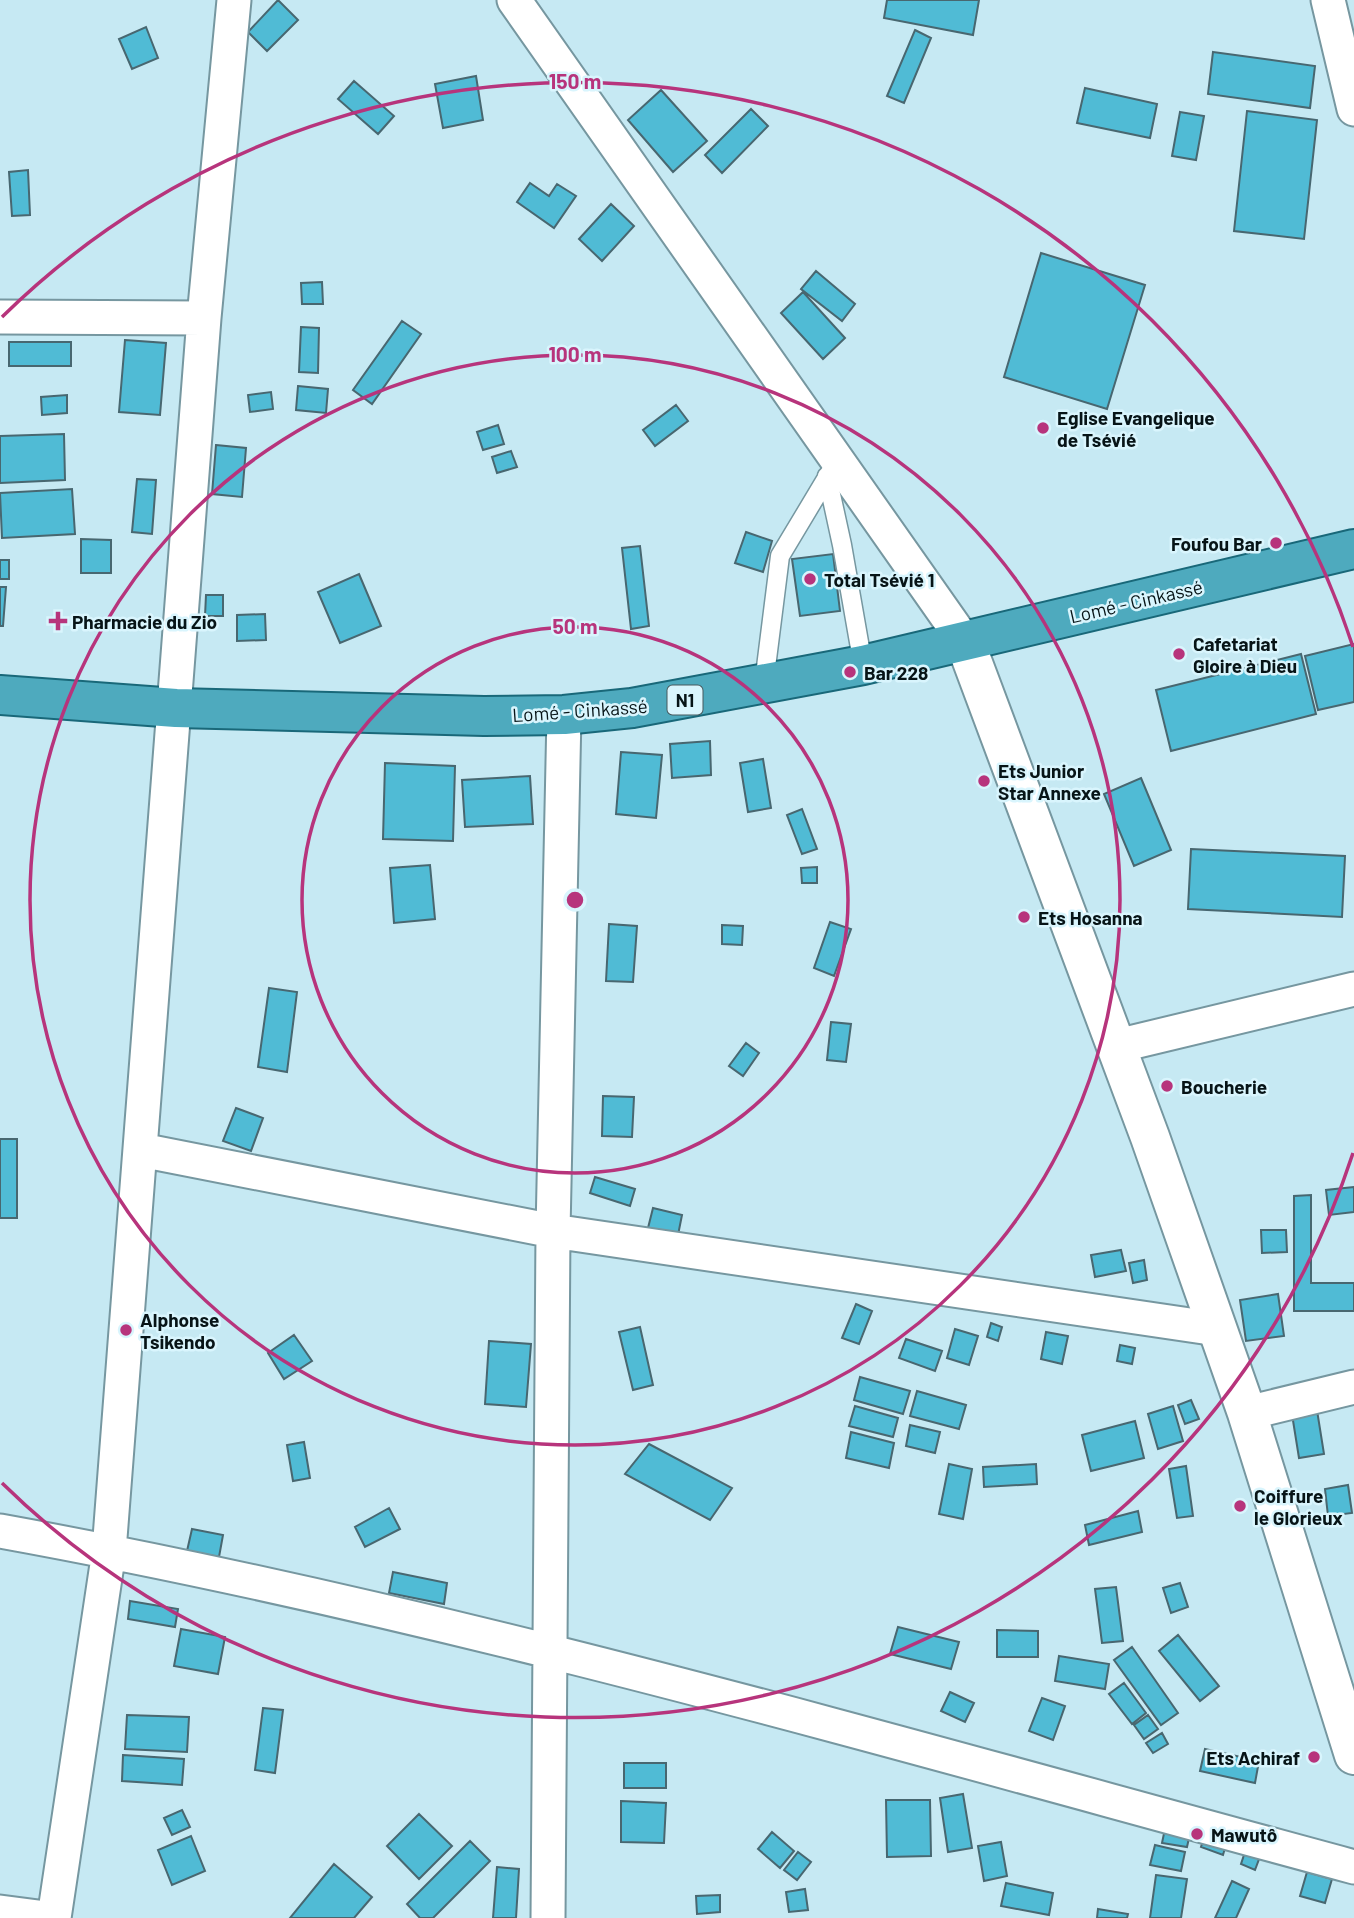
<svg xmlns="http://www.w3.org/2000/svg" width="1354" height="1918" font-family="Barlow,sans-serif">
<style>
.building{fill:#50bbd5;stroke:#486770;stroke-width:2}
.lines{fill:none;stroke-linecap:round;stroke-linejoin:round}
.service-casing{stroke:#7697a0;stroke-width:21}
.minor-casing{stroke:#7697a0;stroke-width:37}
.secondary-casing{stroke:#7697a0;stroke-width:42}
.trunk-casing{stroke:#196879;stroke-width:42}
.service{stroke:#fff;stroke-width:18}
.minor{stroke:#fff;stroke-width:33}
.secondary{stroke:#fff;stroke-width:38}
.trunk{stroke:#4eaabe;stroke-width:38}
.ring{fill:none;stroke:#b7347c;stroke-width:3.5}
.poi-dot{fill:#b7347c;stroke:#d9f5fd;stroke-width:2.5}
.labels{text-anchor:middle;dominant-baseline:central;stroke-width:5;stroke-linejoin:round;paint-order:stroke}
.shield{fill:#d9f5fd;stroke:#46585c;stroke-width:2}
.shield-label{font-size:18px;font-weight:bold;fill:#071417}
.poi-label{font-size:19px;font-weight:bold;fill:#071417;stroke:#d9f5fd;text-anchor:start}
.street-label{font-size:19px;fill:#071417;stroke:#d9f5fd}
.centre{fill:#b7347c;stroke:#d9f5fd;stroke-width:3.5}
.ring-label{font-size:21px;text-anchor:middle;font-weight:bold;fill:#b7347c;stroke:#d9f5fd;stroke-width:5;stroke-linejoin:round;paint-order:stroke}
</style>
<rect width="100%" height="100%" fill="#c6e9f3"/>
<path class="building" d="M 278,0 L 298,20 L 267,51 L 248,32 Z
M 887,0 L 979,0 L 973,35 L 884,18 Z
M 146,27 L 158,58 L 132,69 L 119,39 Z
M 915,30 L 931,38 L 904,103 L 887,96 Z
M 1213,52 L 1315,66 L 1310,108 L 1208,94 Z
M 476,76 L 483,120 L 443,128 L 435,84 Z
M 354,81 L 394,116 L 378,134 L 338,99 Z
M 1085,88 L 1157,104 L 1150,138 L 1077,123 Z
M 661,90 L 707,141 L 673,172 L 628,120 Z
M 751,109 L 768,126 L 722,173 L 705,155 Z
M 1247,111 L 1317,120 L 1304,239 L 1234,231 Z
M 1180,112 L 1204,116 L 1196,160 L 1172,156 Z
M 28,170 L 30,215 L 12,216 L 9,172 Z
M 530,183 L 549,196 L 557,184 L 576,196 L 554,228 L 517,202 Z
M 611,204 L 634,226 L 602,261 L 579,239 Z
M 1041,253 L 1145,285 L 1107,409 L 1004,377 Z
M 816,271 L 855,304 L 842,321 L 801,289 Z
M 322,282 L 323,304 L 302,304 L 301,283 Z
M 803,292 L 845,338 L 823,359 L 781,313 Z
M 402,321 L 421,334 L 372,404 L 353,390 Z
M 301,327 L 319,328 L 318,373 L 299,372 Z
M 125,340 L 166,343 L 160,415 L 119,412 Z
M 9,342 L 71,342 L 71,366 L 9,366 Z
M 298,386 L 328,389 L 326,413 L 296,410 Z
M 271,392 L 273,409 L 250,412 L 248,395 Z
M 67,395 L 67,413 L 42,415 L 41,397 Z
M 676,405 L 688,421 L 655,446 L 643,430 Z
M 498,425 L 504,444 L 483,450 L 477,432 Z
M 64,434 L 65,480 L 0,483 L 0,436 Z
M 216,445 L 246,448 L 242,497 L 212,494 Z
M 511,451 L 517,467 L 497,473 L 492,457 Z
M 137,479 L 156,480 L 152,534 L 132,532 Z
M 72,489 L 75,534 L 2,538 L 0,493 Z
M 746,532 L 772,541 L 763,572 L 735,563 Z
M 81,539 L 111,540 L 111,573 L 81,573 Z
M 640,546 L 649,626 L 631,629 L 622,548 Z
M 833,554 L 840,611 L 800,616 L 792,559 Z
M 0,560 L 9,560 L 9,579 L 0,579 Z
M 359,574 L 381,626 L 340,643 L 318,592 Z
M 0,587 L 6,587 L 3,626 L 0,626 Z
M 206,595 L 223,595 L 223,616 L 205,616 Z
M 265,614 L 266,640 L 237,641 L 237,615 Z
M 1354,644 L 1354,702 L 1318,710 L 1305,656 Z
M 1301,654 L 1316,714 L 1171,751 L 1156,690 Z
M 710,741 L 711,775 L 672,778 L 670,744 Z
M 621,752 L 662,755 L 656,818 L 616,814 Z
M 763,759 L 771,808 L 748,812 L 740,763 Z
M 385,763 L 455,766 L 453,841 L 383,839 Z
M 530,776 L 533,824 L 465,827 L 462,780 Z
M 1141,778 L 1171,850 L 1134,866 L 1104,794 Z
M 802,809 L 817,849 L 802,854 L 787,815 Z
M 1191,849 L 1345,856 L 1342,917 L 1188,909 Z
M 430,865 L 435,919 L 394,923 L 390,868 Z
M 817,867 L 817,883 L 802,883 L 801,868 Z
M 830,922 L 851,929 L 834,976 L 814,968 Z
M 609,924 L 637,926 L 633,982 L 606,981 Z
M 722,925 L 743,926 L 742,945 L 722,944 Z
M 269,988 L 297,992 L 287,1072 L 258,1067 Z
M 831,1022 L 851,1024 L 846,1062 L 827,1060 Z
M 746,1043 L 759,1053 L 743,1076 L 729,1066 Z
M 603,1096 L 634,1097 L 632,1137 L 602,1136 Z
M 236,1108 L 263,1118 L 251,1151 L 223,1141 Z
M 0,1139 L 17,1139 L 17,1218 L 0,1218 Z
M 595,1177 L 635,1189 L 630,1206 L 590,1193 Z
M 1354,1187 L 1354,1212 L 1329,1215 L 1326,1190 Z
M 1311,1195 L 1311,1283 L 1354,1283 L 1354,1311 L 1294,1311 L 1294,1196 Z
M 653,1208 L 682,1215 L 678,1235 L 648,1228 Z
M 1261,1230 L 1286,1230 L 1287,1252 L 1262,1253 Z
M 1121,1250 L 1126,1271 L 1095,1277 L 1091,1255 Z
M 1144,1260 L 1147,1280 L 1133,1283 L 1129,1263 Z
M 1278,1294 L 1284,1336 L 1246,1341 L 1240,1300 Z
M 856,1304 L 872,1311 L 859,1344 L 842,1338 Z
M 991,1323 L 1002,1327 L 998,1341 L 987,1337 Z
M 640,1327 L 653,1385 L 633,1390 L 619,1332 Z
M 955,1329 L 978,1336 L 969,1365 L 947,1358 Z
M 1046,1332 L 1068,1336 L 1062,1364 L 1041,1359 Z
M 294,1335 L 312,1361 L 284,1379 L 268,1353 Z
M 906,1339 L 942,1351 L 935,1371 L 899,1358 Z
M 489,1341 L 531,1344 L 526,1407 L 485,1404 Z
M 1120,1345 L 1135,1348 L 1132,1364 L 1117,1361 Z
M 860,1377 L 910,1391 L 903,1414 L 854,1400 Z
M 917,1391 L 966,1405 L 959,1429 L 910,1416 Z
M 1191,1400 L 1199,1419 L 1185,1424 L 1178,1405 Z
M 1316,1404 L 1324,1454 L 1299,1458 L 1291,1408 Z
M 855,1406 L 898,1418 L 893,1437 L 849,1426 Z
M 1173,1406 L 1183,1441 L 1158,1449 L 1148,1414 Z
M 1135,1421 L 1144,1458 L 1091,1471 L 1082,1435 Z
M 910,1425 L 940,1432 L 935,1453 L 906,1446 Z
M 851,1432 L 894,1443 L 889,1468 L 846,1458 Z
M 304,1442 L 310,1478 L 293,1481 L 287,1445 Z
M 649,1444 L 732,1488 L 710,1520 L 625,1474 Z
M 949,1464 L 972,1469 L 963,1519 L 939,1514 Z
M 1036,1464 L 1037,1484 L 984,1487 L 983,1467 Z
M 1186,1466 L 1193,1516 L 1177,1518 L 1169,1469 Z
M 1348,1485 L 1352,1513 L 1328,1516 L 1325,1489 Z
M 389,1508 L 400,1529 L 365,1547 L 355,1527 Z
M 1138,1511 L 1142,1532 L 1089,1545 L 1085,1525 Z
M 192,1529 L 223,1535 L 219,1557 L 187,1551 Z
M 393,1572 L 447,1583 L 444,1604 L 389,1593 Z
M 1180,1583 L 1188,1607 L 1171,1613 L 1163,1588 Z
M 1116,1587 L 1123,1641 L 1102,1643 L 1095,1589 Z
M 130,1601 L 178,1609 L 175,1627 L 128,1619 Z
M 898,1627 L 959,1642 L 951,1669 L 890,1654 Z
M 181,1629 L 225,1637 L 218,1674 L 174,1666 Z
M 997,1630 L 1038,1631 L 1038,1657 L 997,1657 Z
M 1178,1635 L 1219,1686 L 1200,1701 L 1159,1651 Z
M 1132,1647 L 1178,1713 L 1161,1725 L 1114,1660 Z
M 1059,1656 L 1109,1664 L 1105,1689 L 1055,1681 Z
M 1124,1683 L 1146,1713 L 1132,1724 L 1109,1694 Z
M 950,1692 L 974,1703 L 965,1722 L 941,1711 Z
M 1042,1698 L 1065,1706 L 1053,1740 L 1029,1731 Z
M 263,1708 L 283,1710 L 275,1773 L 255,1770 Z
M 127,1715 L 189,1717 L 187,1752 L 125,1749 Z
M 1148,1715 L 1158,1729 L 1144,1739 L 1134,1725 Z
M 1162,1733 L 1168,1744 L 1153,1753 L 1146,1743 Z
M 1205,1749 L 1259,1761 L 1255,1783 L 1200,1771 Z
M 123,1755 L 184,1759 L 182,1785 L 122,1781 Z
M 624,1763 L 666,1763 L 666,1788 L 624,1788 Z
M 963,1794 L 972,1848 L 948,1852 L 940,1798 Z
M 886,1800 L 930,1800 L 931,1856 L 887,1857 Z
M 621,1801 L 666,1803 L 664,1843 L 621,1842 Z
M 182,1810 L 190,1827 L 172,1835 L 164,1818 Z
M 419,1814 L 452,1846 L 419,1879 L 387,1846 Z
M 1166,1824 L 1191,1829 L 1187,1847 L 1162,1843 Z
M 772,1832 L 794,1851 L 780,1868 L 758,1849 Z
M 1205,1835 L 1227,1841 L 1223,1855 L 1201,1847 Z
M 191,1836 L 205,1871 L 172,1885 L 158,1850 Z
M 470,1841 L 490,1861 L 433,1918 L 420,1918 L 407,1904 Z
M 1001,1842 L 1007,1876 L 984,1881 L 978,1846 Z
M 1155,1845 L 1185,1852 L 1181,1871 L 1150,1865 Z
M 1247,1846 L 1262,1851 L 1255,1870 L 1241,1864 Z
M 798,1852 L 811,1862 L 797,1880 L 784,1870 Z
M 334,1864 L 372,1897 L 354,1918 L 290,1918 Z
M 497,1867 L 519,1869 L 516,1918 L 493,1918 Z
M 1307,1872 L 1332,1879 L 1325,1903 L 1300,1896 Z
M 1156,1875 L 1187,1879 L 1181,1918 L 1150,1918 Z
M 1232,1881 L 1249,1889 L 1236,1918 L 1215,1918 Z
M 1006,1883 L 1053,1893 L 1049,1915 L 1001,1906 Z
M 805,1889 L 808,1910 L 789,1912 L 786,1892 Z
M 720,1895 L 720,1912 L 697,1914 L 696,1896 Z
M 1098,1909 L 1128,1914 L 1127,1918 L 1097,1918 Z"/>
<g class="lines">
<defs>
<path id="service" d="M 827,476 L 842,545 L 863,665
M 764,683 L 780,556 L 837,461"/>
<path id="minor" d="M 514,0 L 965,642
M 1328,0 L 1354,109
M 0,317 L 204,318
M 1117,1046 L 1354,989
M 141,1150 L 553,1231 L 1217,1329
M 1247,1413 L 1354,1387
M 0,1531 C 458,1614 905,1746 1354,1867
M 0,1912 L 46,1918
M 54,1918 L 109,1551 L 204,318 L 234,0
M 548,1918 L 553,1231 L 564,715"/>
<path id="secondary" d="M 965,642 L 1150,1137 L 1247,1413 L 1354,1755"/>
<path id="trunk" d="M 0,695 L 176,708 L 484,716 L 564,715 L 632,708 L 863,665 L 1354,549"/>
</defs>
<use href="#service" class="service-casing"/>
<use href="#minor" class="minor-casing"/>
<use href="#secondary" class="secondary-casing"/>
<use href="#trunk" class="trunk-casing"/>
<use href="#service" class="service"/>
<use href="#minor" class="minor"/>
<use href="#secondary" class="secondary"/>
<use href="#trunk" class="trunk"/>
</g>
<g class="ring">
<circle cx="575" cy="900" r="273"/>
<circle cx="575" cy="900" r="545"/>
<path d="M1353 1153A818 818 0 0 1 2 1483M2 317A818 818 0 0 1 1353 647"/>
</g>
<g class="poi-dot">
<circle cx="1043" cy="428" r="7"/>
<circle cx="1276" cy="543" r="7"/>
<circle cx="810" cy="579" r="7"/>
<path d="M54.5 610.5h7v7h7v7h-7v7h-7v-7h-7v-7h7z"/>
<circle cx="1179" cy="654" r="7"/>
<circle cx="850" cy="672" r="7"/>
<circle cx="984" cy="781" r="7"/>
<circle cx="1024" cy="917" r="7"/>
<circle cx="1167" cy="1086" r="7"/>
<circle cx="126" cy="1330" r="7"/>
<circle cx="1240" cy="1506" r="7"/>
<circle cx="1314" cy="1757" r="7"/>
<circle cx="1197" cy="1834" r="7"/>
</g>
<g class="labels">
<rect class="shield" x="667.5" y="685.5" width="35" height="29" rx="5"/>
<g class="shield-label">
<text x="685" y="700">N1</text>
</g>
<g class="poi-label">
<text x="1057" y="417">Eglise Evangelique<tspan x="1057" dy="22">de Tsévié</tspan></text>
<text x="1262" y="543" text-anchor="end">Foufou Bar</text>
<text x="824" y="579">Total Tsévié 1</text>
<text x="72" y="621">Pharmacie du Zio</text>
<text x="1193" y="643">Cafetariat<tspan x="1193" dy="22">Gloire à Dieu</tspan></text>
<text x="864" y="672">Bar 228</text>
<text x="998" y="770">Ets Junior<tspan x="998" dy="22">Star Annexe</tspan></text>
<text x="1038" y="917">Ets Hosanna</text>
<text x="1181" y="1086">Boucherie</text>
<text x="140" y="1319">Alphonse<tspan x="140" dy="22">Tsikendo</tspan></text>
<text x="1254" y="1495">Coiffure<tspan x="1254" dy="22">le Glorieux</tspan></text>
<text x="1300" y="1757" text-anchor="end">Ets Achiraf</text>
<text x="1211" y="1834">Mawutô</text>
</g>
<g class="street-label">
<text transform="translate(1136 601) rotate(-13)">Lomé - Cinkassé</text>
<text transform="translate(580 710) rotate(-4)">Lomé - Cinkassé</text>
</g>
</g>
<circle cx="575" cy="900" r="10" class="centre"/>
<g class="ring-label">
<text x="575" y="89">150 m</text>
<text x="575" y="362">100 m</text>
<text x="575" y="634">50 m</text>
</g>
</svg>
